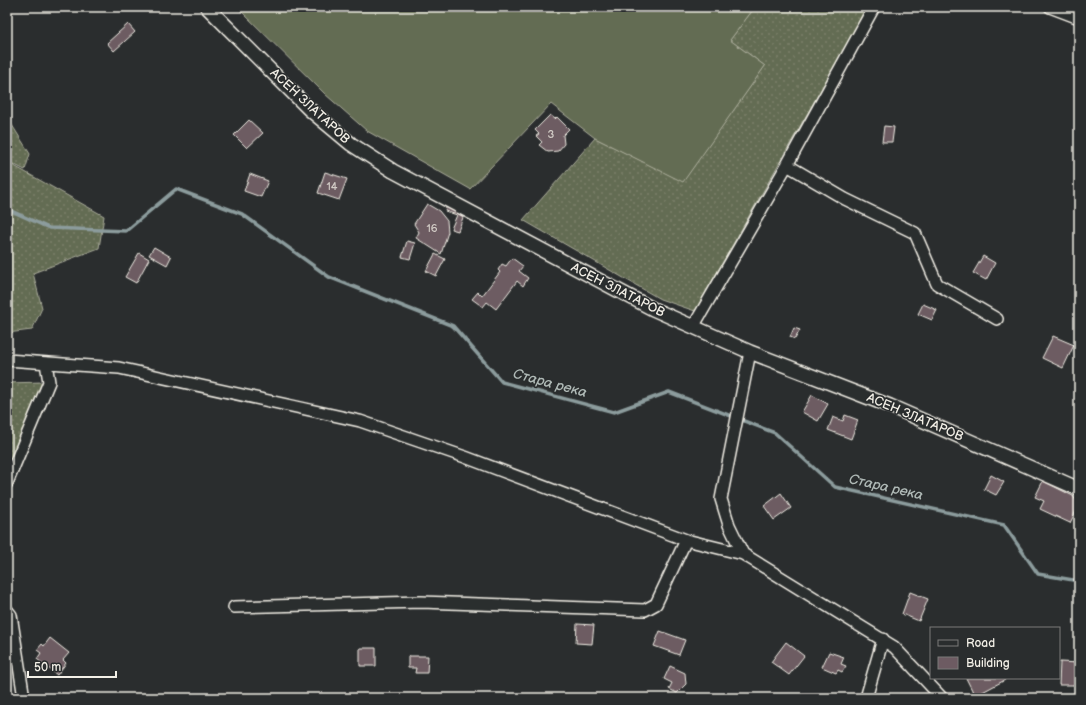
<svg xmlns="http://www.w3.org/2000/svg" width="1086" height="705" font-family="'Balsamiq Sans',sans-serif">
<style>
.grass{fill:url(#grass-dots);stroke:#acae9d}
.garden{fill:#646c52;stroke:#acae9d}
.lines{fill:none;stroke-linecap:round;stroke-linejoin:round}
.stream{stroke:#8c9c9d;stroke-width:3.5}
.building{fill:#6d5b62;stroke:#f4f1e8}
.minor-casing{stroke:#f4f1e8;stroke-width:14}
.tertiary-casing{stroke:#f4f1e8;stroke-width:16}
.minor{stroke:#2a2d2e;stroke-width:11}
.tertiary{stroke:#2a2d2e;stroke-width:13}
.labels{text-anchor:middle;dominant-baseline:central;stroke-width:3;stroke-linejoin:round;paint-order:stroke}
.number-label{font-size:11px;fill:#d2ccc6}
.street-label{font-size:13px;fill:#f4f1e8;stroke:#2a2d2e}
.water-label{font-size:14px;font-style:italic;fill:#afb9b6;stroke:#2a2d2e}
</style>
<defs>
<pattern id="grass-dots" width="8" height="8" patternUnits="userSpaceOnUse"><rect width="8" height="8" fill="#646c52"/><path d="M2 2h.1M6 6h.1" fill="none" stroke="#7b816b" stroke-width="1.8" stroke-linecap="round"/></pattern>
</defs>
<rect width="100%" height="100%" fill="#2a2d2e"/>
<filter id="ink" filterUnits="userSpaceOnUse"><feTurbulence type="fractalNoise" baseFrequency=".025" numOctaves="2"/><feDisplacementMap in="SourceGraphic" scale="8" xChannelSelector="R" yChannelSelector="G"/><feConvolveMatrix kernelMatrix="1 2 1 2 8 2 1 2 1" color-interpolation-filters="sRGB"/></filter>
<g filter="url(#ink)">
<path class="grass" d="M 755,7 L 868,7 L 695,311 L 660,299 L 523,220 L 595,138 L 683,181 L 765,66 L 730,40 Z
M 7,117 L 30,154 L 25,170 L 7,161 Z
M 7,162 L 104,216 L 99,248 L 33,273 L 42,308 L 32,330 L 7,333 Z
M 43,382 L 7,469 L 7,383 Z
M 7,613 L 19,669 L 7,666 Z"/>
<path class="garden" d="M 237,7 L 755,7 L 730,40 L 765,66 L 683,182 L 595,138 L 551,104 L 470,189 L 367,131 L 325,94 Z"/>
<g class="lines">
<path class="stream" d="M 7,209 L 49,228 L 126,231 L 176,189 L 242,214 L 329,277 L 453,326 L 502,382 L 614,412 L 669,392 L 775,433 L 835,487 L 1004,525 L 1038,574 L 1079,581"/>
</g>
<path class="building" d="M 128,24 L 135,32 L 114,51 L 107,43 Z
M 550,115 L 555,119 L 557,117 L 569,129 L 563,135 L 564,144 L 558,151 L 548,152 L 539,145 L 542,142 L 536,136 L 539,134 L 535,130 Z
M 249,120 L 263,133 L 247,148 L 234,135 Z
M 884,126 L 894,127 L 892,142 L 882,142 Z
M 325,172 L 347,179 L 339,200 L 318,193 Z
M 250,174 L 268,181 L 261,197 L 244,191 Z
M 427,204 L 439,211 L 447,221 L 448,232 L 441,254 L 416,238 L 419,232 L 414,224 Z
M 447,205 L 465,212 L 458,231 L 451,229 L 457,215 L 445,211 Z
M 407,241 L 415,243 L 410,259 L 402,257 Z
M 154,247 L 171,257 L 167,265 L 149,255 Z
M 139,253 L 149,259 L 136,283 L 125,277 Z
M 435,254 L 445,259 L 436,276 L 426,271 Z
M 983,256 L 995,263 L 986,280 L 973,273 Z
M 512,258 L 523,266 L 519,271 L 528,278 L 523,286 L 517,281 L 496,309 L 487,302 L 483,307 L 472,299 L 478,292 L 482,296 L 500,272 L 498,270 L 502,264 L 506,266 Z
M 923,304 L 937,310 L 932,320 L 918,314 Z
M 794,328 L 800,330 L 795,339 L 790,337 Z
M 1053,336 L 1074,345 L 1063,368 L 1042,358 Z
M 812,395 L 828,404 L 818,421 L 802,412 Z
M 845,415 L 858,420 L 851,439 L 828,430 L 833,417 L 843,421 Z
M 991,475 L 1004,482 L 996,495 L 984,489 Z
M 1043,481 L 1073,496 L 1079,505 L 1070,523 L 1040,509 L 1044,501 L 1035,497 Z
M 781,493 L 791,508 L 774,520 L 764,506 Z
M 910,592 L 928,599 L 919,621 L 902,614 Z
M 577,624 L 594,625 L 592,644 L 576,643 Z
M 660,631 L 685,640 L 679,655 L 654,646 Z
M 50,638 L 69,653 L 63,660 L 66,663 L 57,675 L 37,659 L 41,653 L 37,650 L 42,644 L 44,646 Z
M 786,642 L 804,656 L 789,675 L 771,662 Z
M 360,648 L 376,648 L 376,666 L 360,666 Z
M 829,652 L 844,657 L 841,664 L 846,666 L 842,672 L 838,670 L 836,673 L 822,667 Z
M 408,656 L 428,656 L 427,673 L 415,673 L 416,668 L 408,668 Z
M 1060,662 L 1079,663 L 1079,685 L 1059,685 Z
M 670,666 L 685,673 L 686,684 L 677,693 L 669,689 L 672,683 L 664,679 Z
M 966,678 L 1004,678 L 1005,680 L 975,696 Z"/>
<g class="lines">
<defs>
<path id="minor" d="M 1050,7 L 1079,18
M 787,165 L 845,199 L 915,233 L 937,284 L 997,319
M 693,327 L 787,165 L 874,7
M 750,352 L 721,499 L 729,525 L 743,554 L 894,647 L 942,698
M 7,360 L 119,368 L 360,421 L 465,457 L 686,540 L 743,554
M 7,483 L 49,382 L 46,363
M 234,607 L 421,602 L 645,610 L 656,604 L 686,540
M 7,610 L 11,615 L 24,698
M 866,698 L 883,639"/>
<path id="tertiary" d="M 207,7 L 309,109 L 351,144 L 393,171 L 653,309 L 750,352 L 890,406 L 1079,489"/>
</defs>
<use href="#minor" class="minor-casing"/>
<use href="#tertiary" class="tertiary-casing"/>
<use href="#minor" class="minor"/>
<use href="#tertiary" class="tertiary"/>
</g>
</g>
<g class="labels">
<g class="number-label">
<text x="551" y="134">3</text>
<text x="332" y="186">14</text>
<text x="432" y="228">16</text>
</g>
<g class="street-label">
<text transform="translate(310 106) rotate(43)">АСЕН ЗЛАТАРОВ</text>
<text transform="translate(618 290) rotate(27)">АСЕН ЗЛАТАРОВ</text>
<text transform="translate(915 417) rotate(23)">АСЕН ЗЛАТАРОВ</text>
</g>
<g class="water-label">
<text transform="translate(550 383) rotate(15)">Стара река</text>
<text transform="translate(886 487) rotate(13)">Стара река</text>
</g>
</g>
<rect width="1086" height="705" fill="none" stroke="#2a2d2e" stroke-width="24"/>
<rect x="12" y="12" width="1062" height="681" fill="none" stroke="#f4f1e8" stroke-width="1.5" filter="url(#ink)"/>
<rect x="930" y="627" width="130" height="52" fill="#2a2d2e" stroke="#7b7b78"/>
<rect x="938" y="640" width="20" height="6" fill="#2a2d2e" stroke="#7b7b78"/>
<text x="966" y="647" font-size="12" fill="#f4f1e8">Road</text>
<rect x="938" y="657" width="20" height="12" fill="#6d5b62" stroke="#7b7b78"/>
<text x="966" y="667" font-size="12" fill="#f4f1e8">Building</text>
<path d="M28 671v6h88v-6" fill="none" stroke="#f4f1e8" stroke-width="2"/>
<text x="34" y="671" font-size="12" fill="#f4f1e8" stroke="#2a2d2e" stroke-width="3" paint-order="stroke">50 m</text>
</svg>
